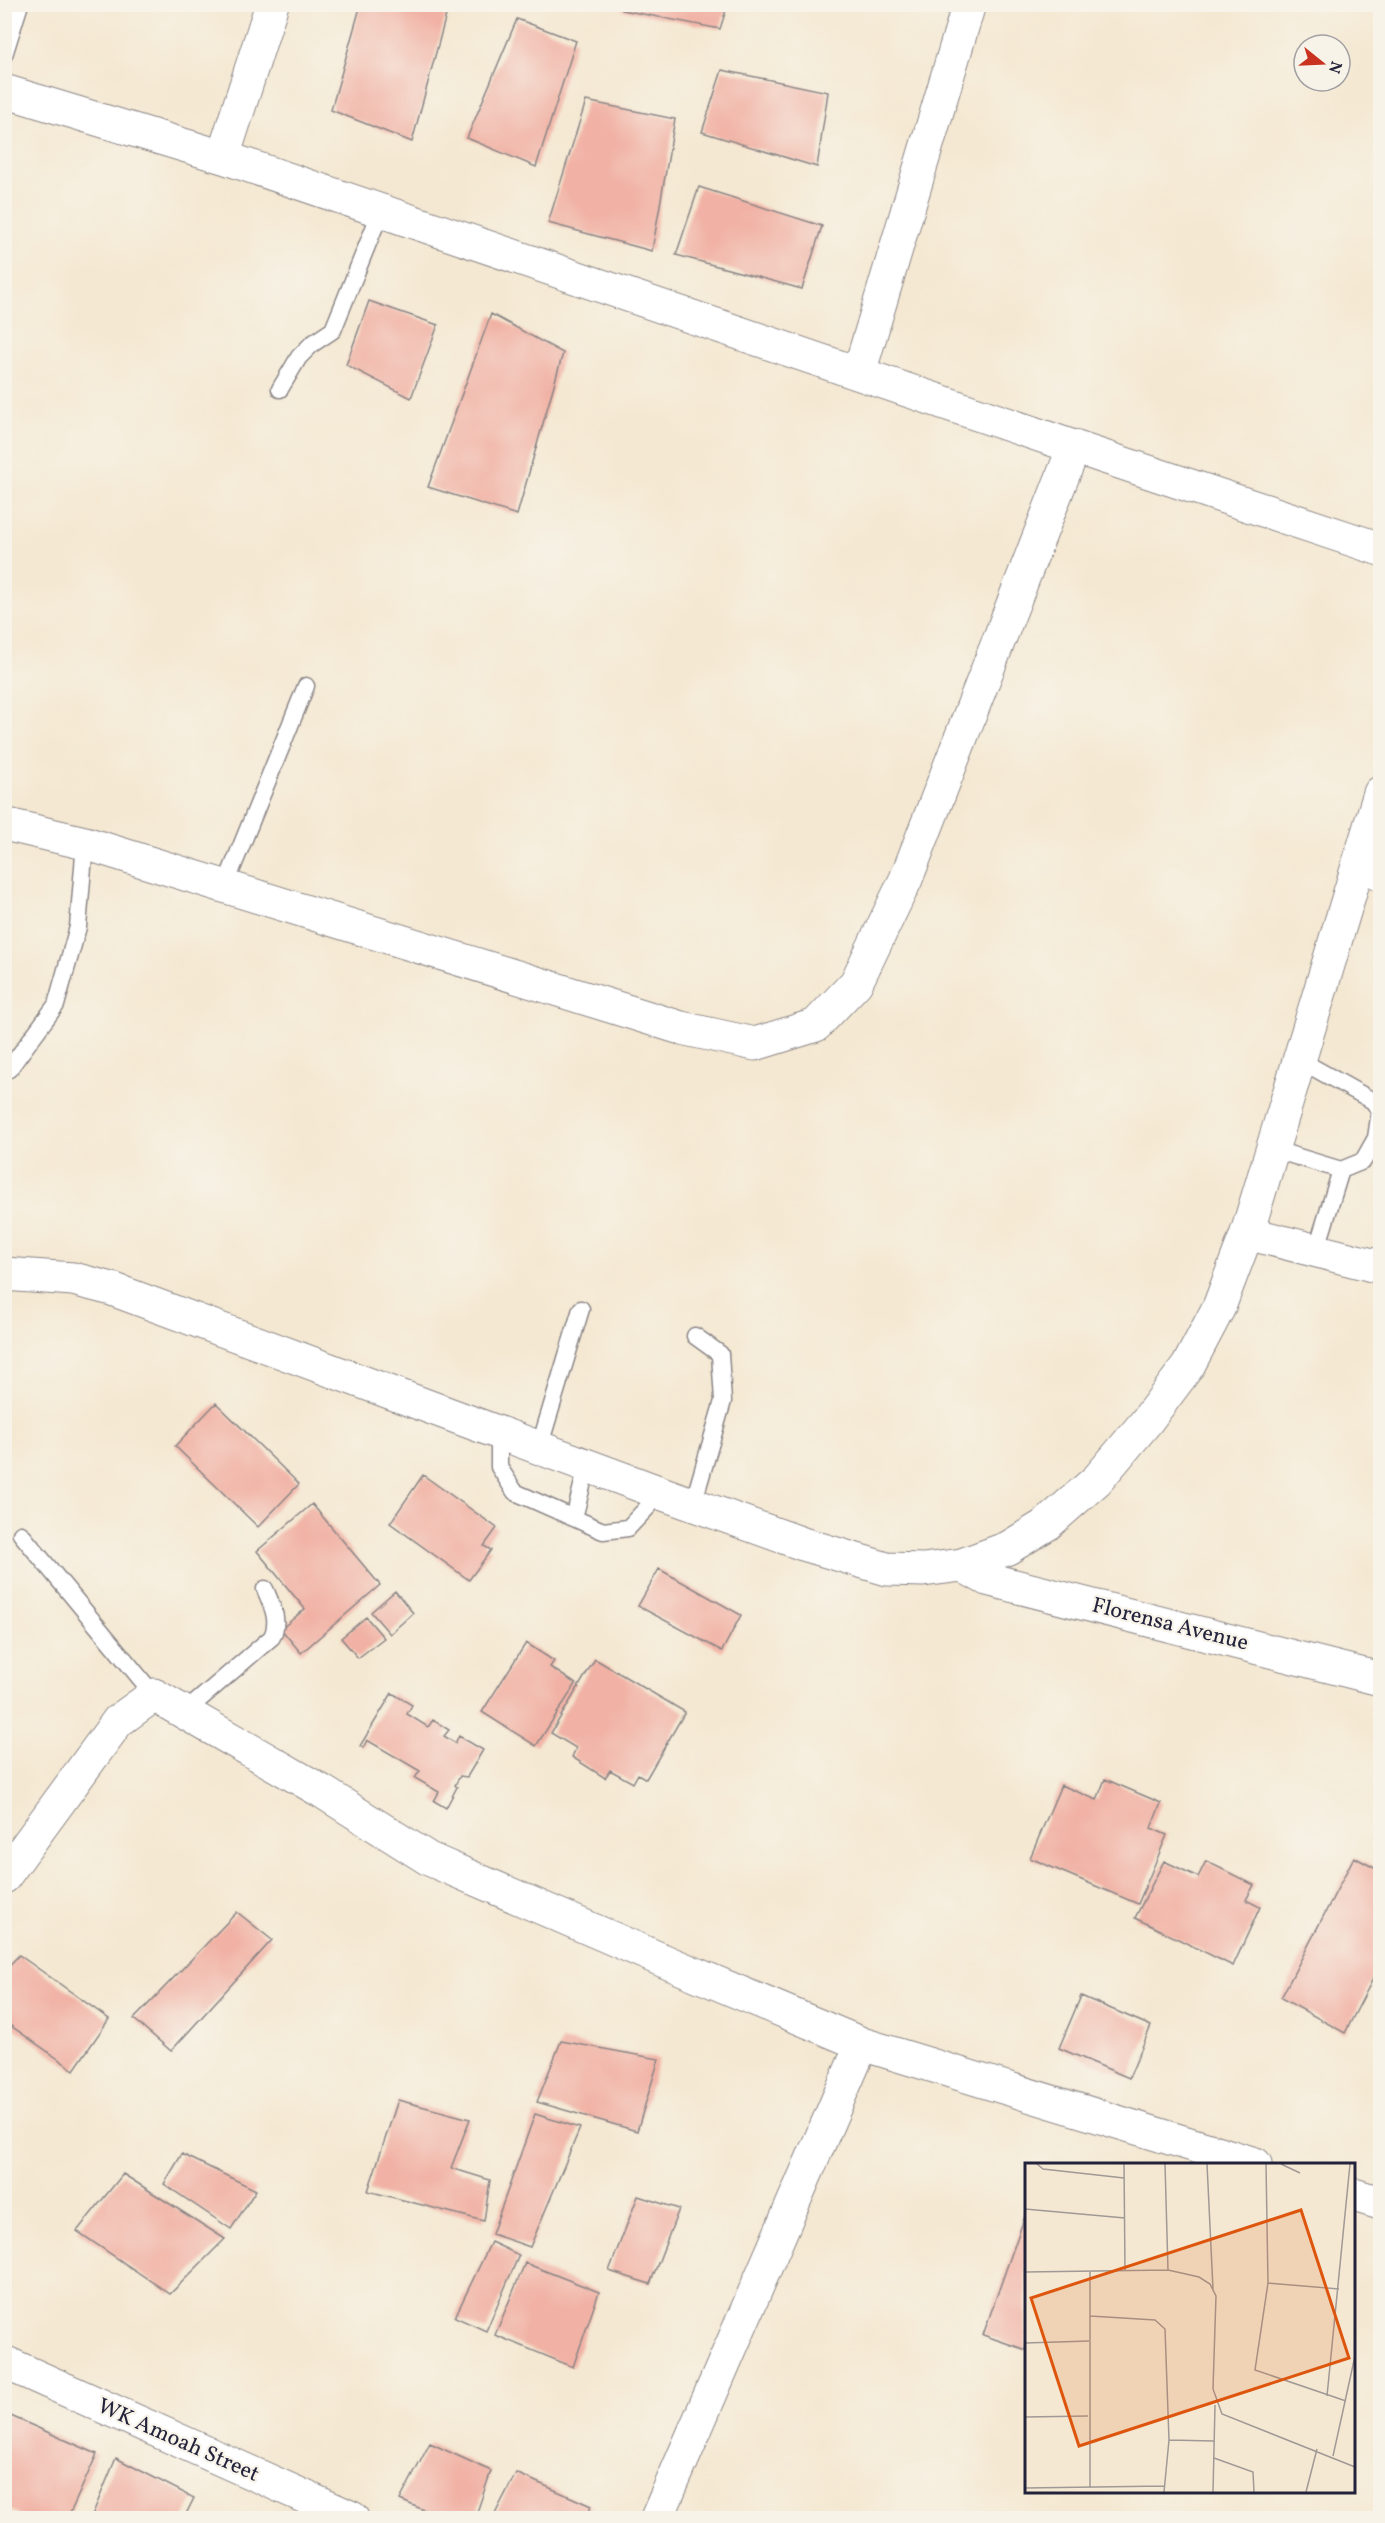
<svg xmlns="http://www.w3.org/2000/svg" width="1385" height="2523" font-family="Vollkorn,serif">
<style>
.building{fill:#f1b2a5}
.lines{fill:none;stroke-linecap:round;stroke-linejoin:round}
.service-casing{stroke:#8b8586;stroke-width:19}
.minor-casing{stroke:#8b8586;stroke-width:35}
.tertiary-casing{stroke:#8b8586;stroke-width:35}
.service{stroke:#fff;stroke-width:16}
.minor{stroke:#fff;stroke-width:33}
.tertiary{stroke:#fff;stroke-width:33}
.labels{text-anchor:middle;dominant-baseline:central;stroke-width:4.5;stroke-linejoin:round;paint-order:stroke}
.street-label{font-size:22px;fill:#22223b;stroke:#f7f3e8}
.inset-road{fill:none;stroke:#a09996;stroke-width:1.5}
.view{fill:#de560e;fill-opacity:0.15;stroke:#de560e;stroke-width:3}
.inset-edge{fill:none;stroke:#22223b;stroke-width:3}
</style>
<rect width="100%" height="100%" fill="#f7f3e8"/>
<filter id="ink" filterUnits="userSpaceOnUse"><feTurbulence type="fractalNoise" baseFrequency=".0167" numOctaves="2"/><feDisplacementMap in="SourceGraphic" scale="12" xChannelSelector="R" yChannelSelector="G"/><feConvolveMatrix kernelMatrix="1 2 1 2 8 2 1 2 1" color-interpolation-filters="sRGB"/></filter>
<filter id="wash" filterUnits="userSpaceOnUse"><feTurbulence type="fractalNoise" baseFrequency=".008" numOctaves="4" result="noise"/><feDisplacementMap in="SourceGraphic" scale="24" xChannelSelector="R" yChannelSelector="G"/><feGaussianBlur stdDeviation="1.35" result="paint"/><feColorMatrix in="noise" values="0 0 0 0 0 0 0 0 0 0 0 0 0 0 0 0 0 1.4 0 .05"/><feComposite in="paint" operator="in"/></filter>
<g filter="url(#wash)">
<rect width="100%" height="100%" fill="#f4e8d2"/>
<g id="blocks">
<path class="building" d="M 361,4 L 449,4 L 412,142 L 331,110 Z
M 624,4 L 728,4 L 720,29 L 622,10 Z
M 517,19 L 576,41 L 536,167 L 467,138 Z
M 722,70 L 828,92 L 817,167 L 702,132 Z
M 586,101 L 675,119 L 652,251 L 548,223 Z
M 699,187 L 822,226 L 802,289 L 676,255 Z
M 369,301 L 438,325 L 411,398 L 346,365 Z
M 491,314 L 563,353 L 517,515 L 428,487 Z
M 216,1403 L 299,1484 L 258,1527 L 175,1446 Z
M 423,1475 L 497,1528 L 484,1546 L 491,1550 L 469,1580 L 390,1523 Z
M 312,1504 L 380,1585 L 301,1653 L 281,1629 L 305,1609 L 257,1551 Z
M 659,1569 L 741,1615 L 722,1651 L 638,1606 Z
M 395,1591 L 413,1613 L 390,1634 L 371,1612 Z
M 366,1617 L 384,1638 L 358,1658 L 341,1638 Z
M 526,1643 L 554,1661 L 550,1667 L 576,1684 L 536,1746 L 482,1712 Z
M 595,1659 L 685,1712 L 646,1779 L 638,1774 L 633,1783 L 610,1770 L 605,1778 L 572,1757 L 576,1748 L 551,1733 Z
M 392,1693 L 412,1705 L 407,1714 L 428,1727 L 433,1720 L 449,1730 L 444,1736 L 455,1743 L 459,1736 L 483,1750 L 467,1777 L 460,1776 L 455,1785 L 457,1787 L 446,1808 L 434,1801 L 439,1792 L 415,1778 L 420,1771 L 367,1740 L 363,1748 L 360,1746 Z
M 1105,1779 L 1161,1803 L 1151,1828 L 1167,1835 L 1138,1904 L 1030,1858 L 1061,1785 L 1097,1800 Z
M 1354,1857 L 1380,1871 L 1380,1965 L 1345,2033 L 1281,1998 Z
M 1164,1861 L 1198,1877 L 1206,1861 L 1254,1885 L 1246,1900 L 1260,1907 L 1233,1966 L 1135,1918 Z
M 237,1912 L 272,1940 L 171,2051 L 134,2019 Z
M 19,1955 L 109,2019 L 74,2070 L 4,2021 L 4,1971 Z
M 1081,1996 L 1151,2026 L 1129,2078 L 1059,2048 Z
M 561,2041 L 659,2059 L 637,2131 L 537,2102 Z
M 398,2100 L 470,2119 L 451,2168 L 490,2180 L 484,2221 L 368,2191 Z
M 535,2114 L 580,2128 L 530,2247 L 492,2234 Z
M 182,2154 L 256,2190 L 231,2229 L 164,2184 Z
M 123,2174 L 225,2239 L 170,2294 L 77,2231 Z
M 638,2196 L 679,2209 L 650,2284 L 609,2271 Z
M 1026,2213 L 1026,2350 L 983,2335 Z
M 491,2242 L 519,2255 L 486,2331 L 455,2317 Z
M 525,2263 L 599,2292 L 573,2367 L 495,2335 Z
M 4,2413 L 97,2454 L 68,2518 L 24,2518 L 4,2507 Z
M 430,2443 L 491,2471 L 475,2518 L 443,2518 L 400,2500 Z
M 116,2458 L 194,2498 L 184,2518 L 91,2518 Z
M 516,2473 L 591,2506 L 587,2518 L 493,2518 Z"/>
</g>
</g>
<g filter="url(#ink)">
<use href="#blocks" fill-opacity="0" stroke="#8b8586" stroke-width="1.5"/>
<g class="lines">
<defs>
<path id="service" d="M 4,55 L 20,4
M 280,389 L 299,357 L 312,344 L 333,330 L 381,211
M 225,886 L 306,686
M 4,1071 L 9,1069 L 56,1005 L 78,927 L 85,843
M 1272,1149 L 1341,1170 L 1363,1161 L 1376,1138 L 1380,1111 L 1373,1101 L 1298,1059
M 1316,1251 L 1341,1170
M 499,1433 L 499,1467 L 515,1492 L 603,1531 L 628,1528 L 661,1493
M 539,1448 L 581,1309
M 693,1504 L 723,1401 L 720,1354 L 695,1336
M 574,1518 L 587,1466
M 21,1534 L 154,1695
M 186,1711 L 272,1637 C 280,1620 272,1606 265,1589"/>
<path id="minor" d="M 4,91 L 223,157 L 1074,447 L 1380,549
M 223,157 L 272,4
M 859,373 L 969,4
M 4,824 L 85,843 L 681,1028 L 755,1044 L 816,1025 L 856,983 L 906,879 L 1074,447
M 1359,865 L 1380,873
M 1247,1233 L 1380,1267
M 962,1565 L 987,1579 L 1380,1679
M 4,1877 L 118,1721 L 154,1695 L 323,1792 L 429,1859 L 669,1963 L 862,2044 L 1255,2164
M 1354,2195 L 1380,2203
M 4,2362 L 352,2518
M 657,2518 L 862,2044"/>
<path id="tertiary" d="M 4,1274 L 73,1279 L 112,1289 L 661,1493 L 803,1544 L 887,1569 L 923,1570 L 962,1565 L 1008,1548 L 1047,1524 L 1097,1480 L 1146,1422 L 1188,1366 L 1219,1307 L 1247,1233 L 1380,793"/>
</defs>
<use href="#service" class="service-casing"/>
<use href="#minor" class="minor-casing"/>
<use href="#tertiary" class="tertiary-casing"/>
<use href="#service" class="service"/>
<use href="#minor" class="minor"/>
<use href="#tertiary" class="tertiary"/>
</g>
</g>
<g class="labels">
<g class="street-label">
<text transform="translate(1170 1625) rotate(14)">Florensa Avenue</text>
<text transform="translate(178 2441) rotate(24)">WK Amoah Street</text>
</g>
</g>
<g transform="translate(1025 2163)">
<rect width="330" height="330" fill="#f4e8d2"/>
<path class="inset-road" d="M 12,1 L 18,6 L 99,15M 99,1 L 100,108M 140,1 L 143,107M 182,1 L 188,126M 241,1 L 243,120 L 230,207 L 321,238M 256,1 L 275,10M 0,46 L 100,55M 0,109 L 143,107 L 174,114 L 185,121 L 191,133 L 188,226 L 197,251 L 330,304M 243,120 L 314,126M 65,153 L 130,157 L 140,166 L 144,277 L 139,329M 0,180 L 64,178M 302,233 L 325,1M 0,254 L 63,253M 144,277 L 189,278M 308,293 L 330,193M 189,295 L 228,309 L 229,329M 65,324 L 65,108M 0,325 L 140,323M 188,329 L 190,242M 281,329 L 292,286"/>
<path class="view" d="M 276,47 L 324,195 L 54,283 L 6,135 Z"/>
<rect width="330" height="330" class="inset-edge"/>
</g>
<rect width="1385" height="2523" fill="none" stroke="#f7f3e8" stroke-width="24"/>
<g transform="translate(1322 63) rotate(108)"><circle r="28" fill="#f7f3e8" stroke="#a29fa3" stroke-width="1.5"/>
<path d="M0-4.5L10 22L0 15L-10 22Z" fill="#c8321e"/>
<text y="-9" font-size="16" font-weight="bold" text-anchor="middle" fill="#22223b">N</text>
</g>
</svg>
